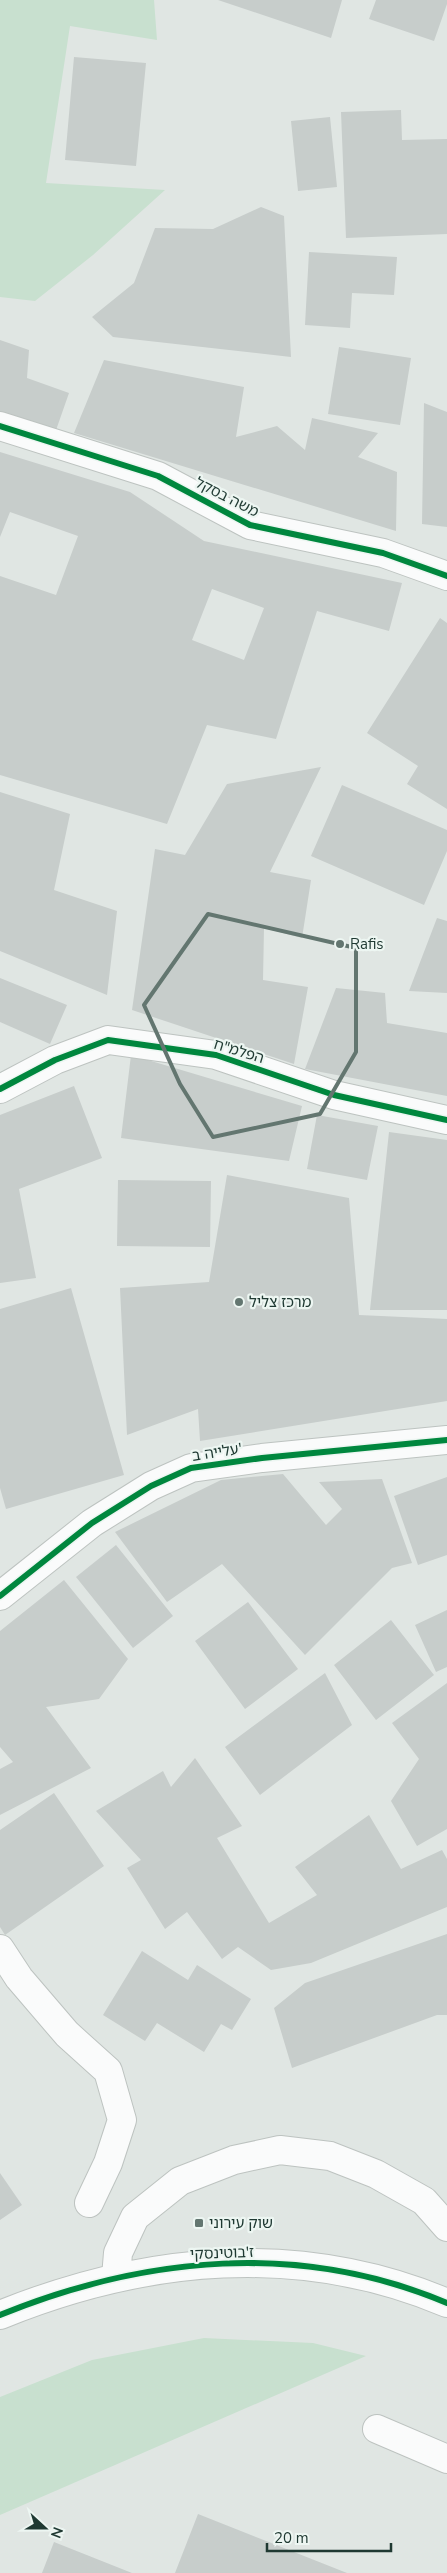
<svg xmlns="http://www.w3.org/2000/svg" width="447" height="2573" font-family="'Nunito Sans','Noto Sans Hebrew',sans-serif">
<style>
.green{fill:#c8e0cf}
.building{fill:#c7cdcb;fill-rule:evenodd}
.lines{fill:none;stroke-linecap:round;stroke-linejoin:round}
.minor-casing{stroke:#bdc3c0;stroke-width:30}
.minor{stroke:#fafbfb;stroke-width:28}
.cycleway-casing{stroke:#edf6f2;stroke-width:9}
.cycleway{stroke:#00873e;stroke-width:6}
.marked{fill:none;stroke:#637670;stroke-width:4;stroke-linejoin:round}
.poi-dot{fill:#637670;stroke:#edf6f2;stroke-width:2}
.labels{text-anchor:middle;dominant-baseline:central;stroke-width:4.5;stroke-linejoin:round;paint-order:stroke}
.street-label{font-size:15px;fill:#1f3932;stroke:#edf6f2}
.poi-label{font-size:15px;fill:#1f3932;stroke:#edf6f2;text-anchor:start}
</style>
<rect width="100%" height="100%" fill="#e0e6e3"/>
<path class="green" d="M 0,0 L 154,0 L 157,40 L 70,26 L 46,183 L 165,190 L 93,255 L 35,301 L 0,297 Z
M 204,2338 L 313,2343 L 366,2356 L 0,2515 L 0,2397 L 92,2360 Z"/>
<path class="building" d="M 218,0 L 342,0 L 331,38 Z
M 376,0 L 447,0 L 447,4 L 434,41 L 369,19 Z
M 74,57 L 146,63 L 136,166 L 65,160 Z
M 401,110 L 402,140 L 447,139 L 447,234 L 346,238 L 341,112 Z
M 330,117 L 337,187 L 298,191 L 291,121 Z
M 261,207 L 284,216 L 291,357 L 113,337 L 92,317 L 134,283 L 155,228 L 213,229 Z
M 309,252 L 397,257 L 394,295 L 352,293 L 350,328 L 305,325 Z
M 0,340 L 29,350 L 27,378 L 69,393 L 55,433 L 0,414 Z
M 339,347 L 411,358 L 400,425 L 328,414 Z
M 104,360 L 244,387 L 236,437 L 277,426 L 305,450 L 312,418 L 378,433 L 358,457 L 397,472 L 396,531 L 74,433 Z
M 424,403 L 447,412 L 447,527 L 422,524 Z
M 0,452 L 130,492 L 204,541 L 402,583 L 389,631 L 317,611 L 276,739 L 207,725 L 167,824 L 0,775 L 0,576 L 56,595 L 78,536 L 10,512 L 0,537 ZM 212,589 L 264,608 L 244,660 L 192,640 Z
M 440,618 L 447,623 L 447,809 L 407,784 L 418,766 L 367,733 Z
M 321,767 L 270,872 L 311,880 L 302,938 L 264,928 L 263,980 L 308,987 L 294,1064 L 132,1010 L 155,849 L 185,855 L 227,784 Z
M 342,785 L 447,830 L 447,851 L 424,905 L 311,856 Z
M 0,792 L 70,814 L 54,890 L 117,911 L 107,995 L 0,951 Z
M 437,918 L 447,921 L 447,993 L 409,991 Z
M 0,978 L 67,1005 L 50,1044 L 0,1022 Z
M 336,988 L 385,993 L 387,1023 L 447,1033 L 447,1096 L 305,1069 Z
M 131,1055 L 302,1106 L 289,1161 L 121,1138 Z
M 74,1086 L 102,1158 L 19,1189 L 36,1278 L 0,1283 L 0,1115 Z
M 317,1115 L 378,1126 L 367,1180 L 307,1169 Z
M 389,1132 L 447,1140 L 447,1310 L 370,1310 Z
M 227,1175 L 349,1198 L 359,1315 L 447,1319 L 447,1401 L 200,1441 L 198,1409 L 127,1435 L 120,1288 L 209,1282 Z
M 118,1180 L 211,1181 L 210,1247 L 117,1246 Z
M 71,1288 L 124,1475 L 6,1509 L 0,1488 L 0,1309 Z
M 283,1474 L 326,1525 L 342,1509 L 319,1482 L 382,1479 L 412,1563 L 392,1568 L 305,1655 L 222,1564 L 167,1602 L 115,1532 L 221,1480 Z
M 447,1477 L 447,1555 L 418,1565 L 394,1496 Z
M 116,1545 L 173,1616 L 133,1648 L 76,1577 Z
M 64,1580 L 128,1659 L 99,1699 L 46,1707 L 91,1768 L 0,1815 L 0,1769 L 13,1762 L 0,1747 L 0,1631 Z
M 248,1602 L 298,1669 L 245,1709 L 195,1641 Z
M 447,1610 L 447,1667 L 436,1672 L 415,1625 Z
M 391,1620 L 434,1675 L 376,1720 L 334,1665 Z
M 325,1673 L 352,1725 L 260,1795 L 225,1747 Z
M 447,1683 L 447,1829 L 417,1846 L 391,1801 L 419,1759 L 392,1723 Z
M 195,1758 L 242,1826 L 217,1838 L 269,1923 L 317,1895 L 295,1867 L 369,1815 L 401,1869 L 442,1850 L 447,1859 L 447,1907 L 311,1963 L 271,1970 L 238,1947 L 222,1959 L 187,1912 L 165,1929 L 127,1868 L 141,1860 L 96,1811 L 163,1771 L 171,1787 Z
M 54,1793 L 104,1866 L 5,1935 L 0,1927 L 0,1830 Z
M 447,1934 L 447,2015 L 437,2015 L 292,2068 L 274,2008 L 305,1983 Z
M 142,1951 L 188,1980 L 197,1965 L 251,1999 L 232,2030 L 221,2024 L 204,2052 L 157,2023 L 145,2041 L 103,2015 Z
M 0,2173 L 22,2205 L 0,2220 Z
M 198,2514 L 347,2573 L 175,2573 Z
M 54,2542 L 132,2573 L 42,2573 Z"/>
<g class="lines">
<defs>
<path id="minor" d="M 0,426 L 158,476 L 250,525 L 383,553 L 447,576
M 0,1089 L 55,1060 L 108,1040 L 216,1055 L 334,1095 L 447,1120
M 0,1596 L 92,1523 L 151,1486 L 191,1468 L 262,1458 L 447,1440
M 0,1949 L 19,1978 L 67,2034 L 108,2071 L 122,2120 L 108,2163 L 89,2203
M 116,2277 L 118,2253 L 135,2217 L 180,2181 L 234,2160 L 280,2150 L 330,2156 L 376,2174 L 424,2201 L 447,2227
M 0,2315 C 145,2256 300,2241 447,2303
M 377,2429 L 447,2459"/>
</defs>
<use href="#minor" class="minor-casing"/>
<use href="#minor" class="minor"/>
<defs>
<path id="cycleway" d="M 0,426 L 158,476 L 250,525 L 383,553 L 447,576
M 0,1089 L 55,1060 L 108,1040 L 216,1055 L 334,1095 L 447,1120
M 0,1596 L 92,1523 L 151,1486 L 191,1468 L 262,1458 L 447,1440
M 0,2315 C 145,2256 300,2241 447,2303"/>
</defs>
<use href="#cycleway" class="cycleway-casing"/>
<use href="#cycleway" class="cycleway"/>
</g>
<path class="marked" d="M 208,914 L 356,948 L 356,1052 L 320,1114 L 213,1137 L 180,1084 L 144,1005 Z"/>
<g class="poi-dot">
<circle cx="340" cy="944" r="5"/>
<circle cx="239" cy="1302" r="5"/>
<rect x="194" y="2218" width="10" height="10" rx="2.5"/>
</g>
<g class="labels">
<g class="street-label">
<text transform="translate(227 497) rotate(27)">משה בסקל</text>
<text transform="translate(239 1051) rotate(17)">הפלמ"ח</text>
<text transform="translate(217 1452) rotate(-9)">עלייה ב'</text>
<text transform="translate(222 2253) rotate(-2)">ז'בוטינסקי</text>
</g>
<g class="poi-label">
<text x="350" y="944">Rafis</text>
<text x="249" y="1302">מרכז צליל</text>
<text x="209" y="2223">שוק עירוני</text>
</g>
</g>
<g transform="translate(45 2528) rotate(111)" stroke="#edf6f2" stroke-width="4" paint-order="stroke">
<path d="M0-4L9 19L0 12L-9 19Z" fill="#1f3932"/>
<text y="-8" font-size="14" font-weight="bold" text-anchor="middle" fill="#1f3932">N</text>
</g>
<path d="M267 2543v8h124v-8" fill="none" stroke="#1f3932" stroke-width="2.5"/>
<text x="274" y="2543" font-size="15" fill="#1f3932" stroke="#edf6f2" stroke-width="4" paint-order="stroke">20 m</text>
</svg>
